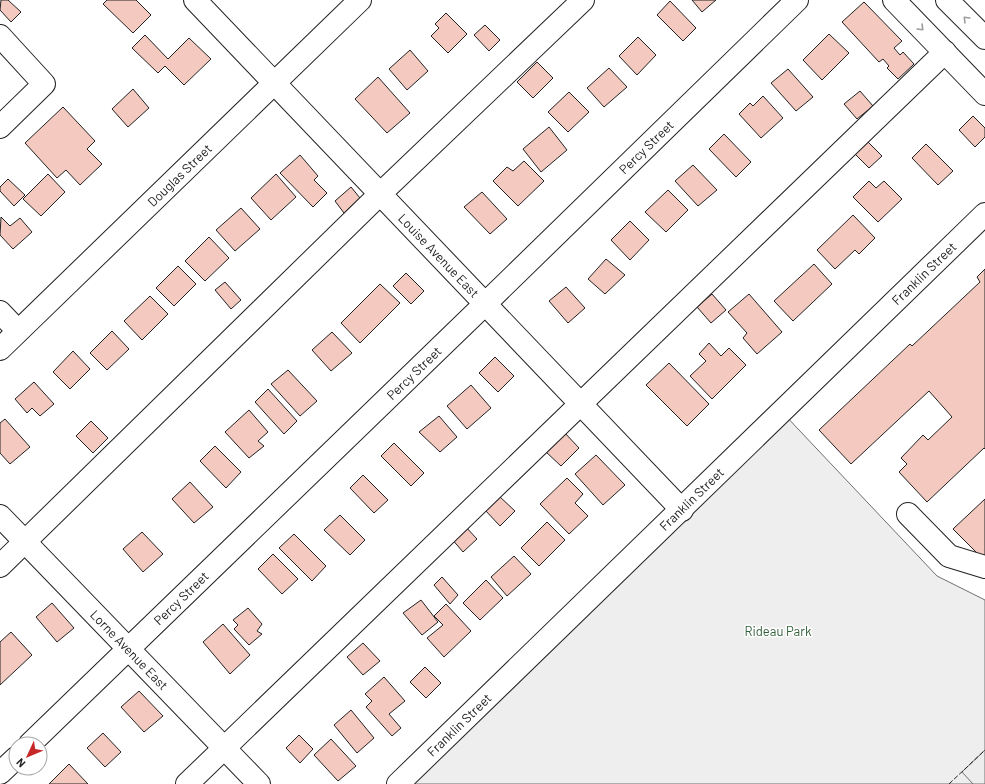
<svg xmlns="http://www.w3.org/2000/svg" width="985" height="784" font-family="Barlow,sans-serif">
<style>
.green{fill:#eee;stroke:#6f6f6f}
.parking{fill:#ededed;stroke:#6f6f6f}
.building{fill:#f3c9c0;stroke:#222}
.lines{fill:none;stroke-linecap:round;stroke-linejoin:round}
.minor-casing{stroke:#222;stroke-width:24}
.major-casing{stroke:#222;stroke-width:24}
.minor{stroke:#fff;stroke-width:22}
.major{stroke:#fff;stroke-width:22}
.fence{stroke:#222;stroke-width:1;stroke-dasharray:5 2;stroke-linecap:butt}
.oneway{stroke:#9c9c9c}
.labels{text-anchor:middle;dominant-baseline:central;stroke-width:3;stroke-linejoin:round;paint-order:stroke}
.street-label{font-size:13px;fill:#222;stroke:#fff}
.park-label{font-size:13px;fill:#2f5e38;stroke:#fff}
</style>
<rect width="100%" height="100%" fill="#fff"/>
<path class="green" d="M 782,412 L 937,576 L 985,600 L 985,784 L 398,784 Z"/>
<path class="parking" d="M 985,750 L 985,784 L 973,784 L 962,772 Z"/>
<path class="building" d="M 1,0 L 8,0 L 21,12 L 11,22 L 0,10 Z
M 107,0 L 136,0 L 151,15 L 133,33 L 103,4 Z
M 692,0 L 716,0 L 702,12 Z
M 670,1 L 696,28 L 683,41 L 657,15 Z
M 864,2 L 902,41 L 894,48 L 900,55 L 903,52 L 914,64 L 898,79 L 887,68 L 889,66 L 883,59 L 879,62 L 842,22 Z
M 446,13 L 467,34 L 448,53 L 431,36 L 439,28 L 435,24 Z
M 485,25 L 500,40 L 489,51 L 474,35 Z
M 829,34 L 849,53 L 822,80 L 803,60 Z
M 145,35 L 168,59 L 189,38 L 211,59 L 184,85 L 165,66 L 158,73 L 132,48 Z
M 638,37 L 656,55 L 637,75 L 619,56 Z
M 410,50 L 428,71 L 407,90 L 389,69 Z
M 537,62 L 553,78 L 533,98 L 517,82 Z
M 609,68 L 627,87 L 604,107 L 587,88 Z
M 788,69 L 813,97 L 796,111 L 771,83 Z
M 378,77 L 410,113 L 387,133 L 355,99 Z
M 133,89 L 149,108 L 128,127 L 112,109 Z
M 860,91 L 873,106 L 857,119 L 844,104 Z
M 569,92 L 589,112 L 568,132 L 548,112 Z
M 763,96 L 783,118 L 761,138 L 739,114 L 750,103 L 753,106 Z
M 63,107 L 95,141 L 87,149 L 102,164 L 80,185 L 66,170 L 57,178 L 25,143 Z
M 973,116 L 985,128 L 985,137 L 975,147 L 959,130 Z
M 549,127 L 567,150 L 541,172 L 523,149 Z
M 724,134 L 751,162 L 736,177 L 709,149 Z
M 868,142 L 882,156 L 869,168 L 855,154 Z
M 926,144 L 953,171 L 938,185 L 912,158 Z
M 300,155 L 318,176 L 314,180 L 327,193 L 313,207 L 280,173 Z
M 524,161 L 544,181 L 518,206 L 493,181 L 507,167 L 513,171 Z
M 693,165 L 717,190 L 698,206 L 675,181 Z
M 48,174 L 65,192 L 41,216 L 23,199 Z
M 276,174 L 296,197 L 271,220 L 251,198 Z
M 8,179 L 25,195 L 14,206 L 0,191 L 0,187 Z
M 869,181 L 876,188 L 884,181 L 902,199 L 878,222 L 853,197 Z
M 351,187 L 360,198 L 344,213 L 335,201 Z
M 668,190 L 688,210 L 666,232 L 645,212 Z
M 482,192 L 507,219 L 490,234 L 464,207 Z
M 241,208 L 260,229 L 235,251 L 216,230 Z
M 853,215 L 875,238 L 859,254 L 855,250 L 835,269 L 817,250 Z
M 1,217 L 10,226 L 20,218 L 32,232 L 13,249 L 0,235 Z
M 630,221 L 649,240 L 630,260 L 611,240 Z
M 209,237 L 229,258 L 205,281 L 185,261 Z
M 606,259 L 625,275 L 605,294 L 588,279 Z
M 814,264 L 832,284 L 793,321 L 774,301 Z
M 178,266 L 196,284 L 174,306 L 156,288 Z
M 985,269 L 985,449 L 984,448 L 927,502 L 899,472 L 907,464 L 901,458 L 923,435 L 928,440 L 952,417 L 929,391 L 851,464 L 819,430 L 910,344 L 912,346 L 980,282 L 977,277 Z
M 406,273 L 424,291 L 411,304 L 393,286 Z
M 225,282 L 241,300 L 231,309 L 215,290 Z
M 380,284 L 400,303 L 360,343 L 341,323 Z
M 566,287 L 585,308 L 568,323 L 549,301 Z
M 712,294 L 726,310 L 711,323 L 697,307 Z
M 749,294 L 782,332 L 757,354 L 743,338 L 747,333 L 728,312 Z
M 150,296 L 168,314 L 142,340 L 124,321 Z
M 112,331 L 129,349 L 107,370 L 90,353 Z
M 332,332 L 352,353 L 331,371 L 312,350 Z
M 709,343 L 721,356 L 729,348 L 746,365 L 712,399 L 690,376 L 706,361 L 699,354 Z
M 73,351 L 90,369 L 70,389 L 53,372 Z
M 495,357 L 514,376 L 498,392 L 479,373 Z
M 669,363 L 709,404 L 687,426 L 646,385 Z
M 288,370 L 317,401 L 300,416 L 271,384 Z
M 34,382 L 54,404 L 40,416 L 32,408 L 27,413 L 15,399 Z
M 471,385 L 491,408 L 467,429 L 447,406 Z
M 268,389 L 297,421 L 284,434 L 255,402 Z
M 249,410 L 268,432 L 258,441 L 264,446 L 249,458 L 225,432 Z
M 439,416 L 457,437 L 440,452 L 419,432 Z
M 5,419 L 30,447 L 10,464 L 0,453 L 0,423 Z
M 91,421 L 108,438 L 93,453 L 76,436 Z
M 564,432 L 579,448 L 561,466 L 545,451 Z
M 394,443 L 424,473 L 411,486 L 381,456 Z
M 215,446 L 241,472 L 226,488 L 200,461 Z
M 596,455 L 625,485 L 603,505 L 575,474 Z
M 363,475 L 388,500 L 374,513 L 350,488 Z
M 567,478 L 583,494 L 575,503 L 588,516 L 569,534 L 540,504 Z
M 190,482 L 213,507 L 194,523 L 172,499 Z
M 499,496 L 515,511 L 500,526 L 485,510 Z
M 985,499 L 985,561 L 953,529 Z
M 340,515 L 365,540 L 350,555 L 324,530 Z
M 547,522 L 565,540 L 539,566 L 521,548 Z
M 464,525 L 477,539 L 463,552 L 451,538 Z
M 142,532 L 163,554 L 143,572 L 123,549 Z
M 294,534 L 326,566 L 312,581 L 279,548 Z
M 273,554 L 298,579 L 282,594 L 258,569 Z
M 514,556 L 531,574 L 507,596 L 491,577 Z
M 442,577 L 458,595 L 450,604 L 434,585 Z
M 486,580 L 503,598 L 480,620 L 463,603 Z
M 421,600 L 438,622 L 422,635 L 403,613 Z
M 52,603 L 74,628 L 57,642 L 36,617 Z
M 446,604 L 471,631 L 444,657 L 427,638 L 443,625 L 434,616 Z
M 248,608 L 262,624 L 257,631 L 262,634 L 249,645 L 234,629 L 238,625 L 233,620 Z
M 223,624 L 250,655 L 230,674 L 203,642 Z
M 11,632 L 32,655 L 0,685 L 0,642 Z
M 363,643 L 380,661 L 363,675 L 347,657 Z
M 425,667 L 441,683 L 426,698 L 410,682 Z
M 384,677 L 405,701 L 389,714 L 401,728 L 392,736 L 366,707 L 372,701 L 365,694 Z
M 139,691 L 163,716 L 144,732 L 121,707 Z
M 351,710 L 374,738 L 357,753 L 334,725 Z
M 103,733 L 121,752 L 105,767 L 87,748 Z
M 299,735 L 313,749 L 300,763 L 286,748 Z
M 331,739 L 356,766 L 338,781 L 314,755 Z
M 69,764 L 88,784 L 49,784 Z"/>
<g class="lines">
<defs>
<g id="minor">
<path id="s1" d="M 195,0 L 682,510"/>
<path d="M 0,36 L 44,84 L 0,127"/>
<path d="M 0,312 L 18,331"/>
<path id="s2" d="M 0,349 L 360,0"/>
<path d="M 908,514 L 949,556 L 985,567"/>
<path id="s3" d="M 0,516 L 259,784"/>
<path d="M 0,566 L 380,194 L 583,0"/>
<path id="s4" d="M 30,744 L 485,304 L 797,0"/>
<path d="M 0,773 L 16,758"/>
<path d="M 187,784 L 945,52"/>
<path id="s5" d="M 398,784 L 985,214"/>
</g>
<path id="major" d="M 894,0 L 985,94
M 947,0 L 985,38"/>
</defs>
<use href="#minor" class="minor-casing"/>
<use href="#major" class="major-casing"/>
<use href="#minor" class="minor"/>
<use href="#major" class="major"/>
<path class="fence" d="M 949,784 L 985,750"/>
</g>
<defs><path id="oneway-chevron" d="M-2-3.5L2.5 0L-2 3.5" fill="none" stroke-width="1.6" stroke-linecap="round" stroke-linejoin="round"/></defs>
<g class="oneway">
<use href="#oneway-chevron" transform="translate(966 19) rotate(-135)"/>
<use href="#oneway-chevron" transform="translate(921 28) rotate(46)"/>
</g>
<g class="labels">
<g class="street-label">
<text stroke="none"><textPath href="#s4" startOffset="858">Percy Street</textPath></text>
<text stroke="none"><textPath href="#s2" startOffset="250">Douglas Street</textPath></text>
<text stroke="none"><textPath href="#s1" startOffset="353">Louise Avenue East</textPath></text>
<text stroke="none"><textPath href="#s5" startOffset="733">Franklin Street</textPath></text>
<text stroke="none"><textPath href="#s4" startOffset="534">Percy Street</textPath></text>
<text stroke="none"><textPath href="#s5" startOffset="409">Franklin Street</textPath></text>
<text stroke="none"><textPath href="#s4" startOffset="210">Percy Street</textPath></text>
<text stroke="none"><textPath href="#s3" startOffset="186">Lorne Avenue East</textPath></text>
<text stroke="none"><textPath href="#s5" startOffset="85">Franklin Street</textPath></text>
</g>
<g class="park-label">
<text x="778" y="631">Rideau Park</text>
</g>
</g>
<g transform="translate(28 756) rotate(226)"><circle r="19" fill="#ffffff" stroke="#a7a7a7"/>
<path d="M0-3L7 15L0 10L-7 15Z" fill="#c62828"/>
<text y="-6" font-size="11" font-weight="bold" text-anchor="middle" fill="#222222">N</text>
</g>
</svg>
